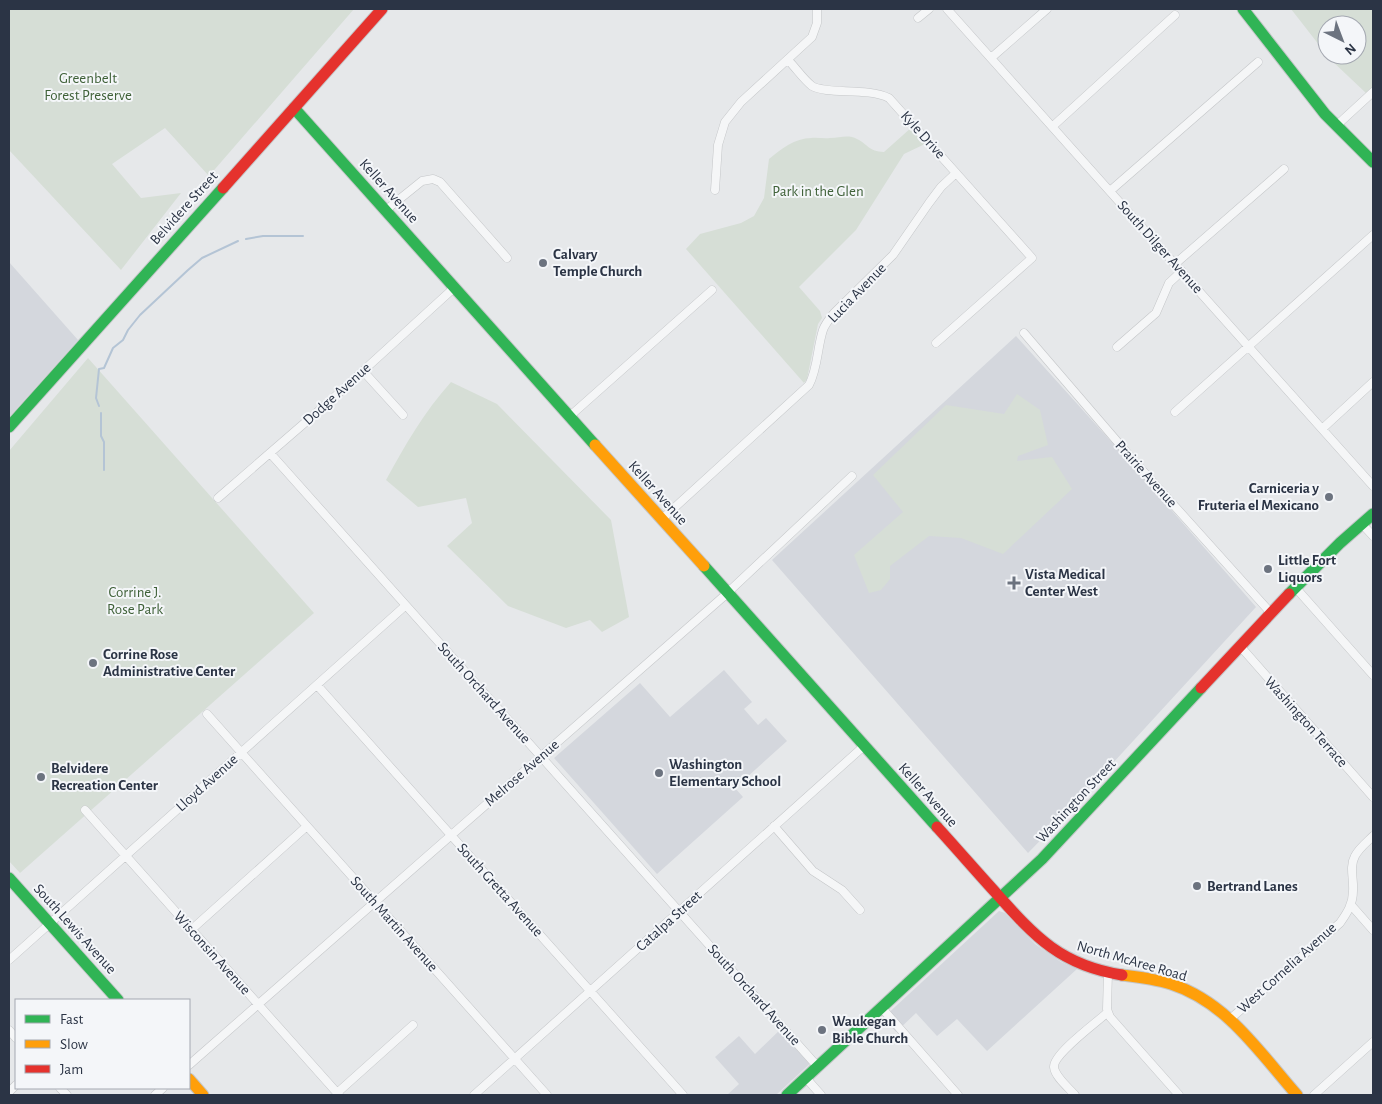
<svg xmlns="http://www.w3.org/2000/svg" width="1382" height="1104" font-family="'Alegreya Sans',sans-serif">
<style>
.built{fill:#d4d7dd}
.green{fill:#d6ded6;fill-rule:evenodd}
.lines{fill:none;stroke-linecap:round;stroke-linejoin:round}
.stream{stroke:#b4c4d5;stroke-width:2}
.street-casing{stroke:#c4c6c8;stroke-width:9}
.fast-casing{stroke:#c4c6c8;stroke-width:13}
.slow-casing{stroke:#c4c6c8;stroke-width:13}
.jam-casing{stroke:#c4c6c8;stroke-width:13}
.street{stroke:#f5f6f7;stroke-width:8}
.fast{stroke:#30b455;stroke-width:11}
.slow{stroke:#ff9f0a;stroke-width:11}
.jam{stroke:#e5322d;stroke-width:11}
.poi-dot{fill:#6c737f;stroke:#f4f6f9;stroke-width:2}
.labels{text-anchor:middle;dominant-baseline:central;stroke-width:4;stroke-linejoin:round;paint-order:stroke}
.park-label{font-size:15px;fill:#3f6138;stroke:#f4f6f9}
.street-label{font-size:15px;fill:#2b3445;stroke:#f4f6f9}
.poi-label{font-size:15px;font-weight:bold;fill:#2b3445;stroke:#f4f6f9;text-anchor:start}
</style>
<rect width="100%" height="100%" fill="#e6e8ea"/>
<path class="built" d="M 9,262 L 78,340 L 9,417 Z
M 1016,336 L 1126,458 L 1256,607 L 1068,812 L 1028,853 L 772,560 Z
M 724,670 L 752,702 L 744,709 L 758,725 L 766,718 L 787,741 L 735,788 L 743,797 L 657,874 L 554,758 L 640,683 L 670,717 Z
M 999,911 L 1005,913 L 1035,944 L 1061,962 L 1077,969 L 987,1051 L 957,1019 L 937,1036 L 916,1013 L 896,1032 L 883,1018 Z
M 784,1026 L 815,1059 L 776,1095 L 727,1095 L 739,1084 L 715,1057 L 739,1036 L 755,1054 Z"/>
<path class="green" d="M 9,9 L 354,9 L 209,176 L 165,128 L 112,164 L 141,198 L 181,193 L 121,270 L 9,150 Z
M 1291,9 L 1373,9 L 1373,88 L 1367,94 L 1330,59 ZM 1327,25 L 1357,25 L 1357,55 L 1327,55 Z
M 912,127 L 927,143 L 904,154 L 856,230 L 799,287 L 820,311 L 822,318 L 818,324 L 807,379 L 804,383 L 686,249 L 700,234 L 741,223 L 754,216 L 764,198 L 769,159 C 781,149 795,138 811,138 C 817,137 824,139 830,138 C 840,138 848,134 857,139 C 869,145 868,151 884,152 Z
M 88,358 L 314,613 L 20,873 L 9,861 L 9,451 Z
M 451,382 L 497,404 L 611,520 L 629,617 L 602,632 L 590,620 L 566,628 L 508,606 L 447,546 L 472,523 L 466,498 L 418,507 L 386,480 C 405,445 424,412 451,382 Z
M 1017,394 L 1040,410 L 1048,445 L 1018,456 L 1017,461 L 1052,457 L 1072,489 L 1003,554 L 961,538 L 929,536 L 890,566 L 890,579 L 881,590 L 869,593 L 854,555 L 903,512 L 873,475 L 946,405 L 1004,414 Z"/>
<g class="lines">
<path class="stream" d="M 246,239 L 263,236 L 303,236
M 99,406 L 96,398 L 99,369 L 104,368 L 113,348 L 123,340 L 128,330 L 140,315 L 188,270 L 202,258 L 238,241
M 101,413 L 101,436 L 104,442 L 104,470"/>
<defs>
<path id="street" d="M 947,9 L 1373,486
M 918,18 L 929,9
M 991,58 L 1047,9
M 788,60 C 796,68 803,79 812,86 C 827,95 867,87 889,98 L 1032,258
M 1053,126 L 1175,15
M 1336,126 L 1373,92
M 715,190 L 718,145 L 725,122 L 741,102 L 812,37 L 817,23 L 817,9
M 1110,191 L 1258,62
M 386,210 L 422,181 L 433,179 L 440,182 L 507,258
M 1175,264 L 1284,169
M 1024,333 L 1134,461 L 1271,613
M 936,343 L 1032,258
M 1117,347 L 1156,313 L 1169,283 L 1182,271
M 363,371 L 403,415
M 1175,412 L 1373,235
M 570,416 L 712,290
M 1322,429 L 1373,382
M 270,453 L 818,1067
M 218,498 L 330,401 L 455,287
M 662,519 L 809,385 C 818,368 817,348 823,330 C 825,324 830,318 834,313 L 893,255 L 929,203 L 941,187 L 956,173
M 1362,524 L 1373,536
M 1295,587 L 1373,675
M 1240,646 L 1373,797
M 317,685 L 683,1095
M 207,714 L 547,1095
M 85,810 L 339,1095
M 774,826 L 813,871 L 842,890 L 860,910
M 1351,905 L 1373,930
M 191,930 L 307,826
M 9,960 L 405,606
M 881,1007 L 958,1095
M 1108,1012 L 1107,1009 L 1108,972
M 1229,1020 L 1340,923 C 1347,913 1353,904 1353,891 C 1354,879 1349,867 1355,856 C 1359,848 1367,842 1373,836
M 9,1030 L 16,1038
M 189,1065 L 723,597 L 852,476
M 806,1078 L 821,1095
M 60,1088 L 67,1095
M 9,1092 L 16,1085
M 337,1093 L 413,1025
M 155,1095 L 163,1088
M 474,1095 L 864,746
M 1075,1095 C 1069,1088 1055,1077 1054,1067 C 1053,1054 1097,1022 1108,1012 L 1110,1017 L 1179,1095
M 1314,1095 L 1373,1042"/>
<path id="fast" d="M 1243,9 L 1325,114 L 1373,162
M 294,108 L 595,445
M 9,427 L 223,188
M 704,566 L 937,827
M 1289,594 L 1340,543 L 1373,514
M 9,878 L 118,1000
M 787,1095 L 1042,859 L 1201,688"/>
<path id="slow" d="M 595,445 L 704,566
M 1122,975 C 1139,977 1155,979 1171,984 C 1227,1002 1260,1053 1297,1095
M 189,1079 L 203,1095"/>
<path id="jam" d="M 223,188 L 382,9
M 1201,688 L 1289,594
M 937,827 C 957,849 976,871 996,893 C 1036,938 1061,965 1122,975"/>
</defs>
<use href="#street" class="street-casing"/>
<use href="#fast" class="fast-casing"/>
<use href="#slow" class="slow-casing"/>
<use href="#jam" class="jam-casing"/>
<use href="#street" class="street"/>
<use href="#fast" class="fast"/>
<use href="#slow" class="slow"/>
<use href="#jam" class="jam"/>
</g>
<g class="poi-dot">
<circle cx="543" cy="263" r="5"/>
<circle cx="1329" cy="497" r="5"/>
<circle cx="1268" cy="569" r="5"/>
<path d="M1011.5 575.5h5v5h5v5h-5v5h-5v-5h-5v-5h5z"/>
<circle cx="93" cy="663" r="5"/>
<circle cx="659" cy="773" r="5"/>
<circle cx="41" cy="777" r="5"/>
<circle cx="1197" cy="886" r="5"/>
<circle cx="822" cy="1030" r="5"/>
</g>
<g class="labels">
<g class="park-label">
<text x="88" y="78">Greenbelt<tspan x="88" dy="17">Forest Preserve</tspan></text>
<text x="818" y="191">Park in the Glen</text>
<text x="135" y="592">Corrine J.<tspan x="135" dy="17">Rose Park</tspan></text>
</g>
<g class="street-label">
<text transform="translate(923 135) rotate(48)">Kyle Drive</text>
<text transform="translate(389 191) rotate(48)">Keller Avenue</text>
<text transform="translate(184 208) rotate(-48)">Belvidere Street</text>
<text transform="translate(1160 247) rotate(48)">South Dilger Avenue</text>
<text transform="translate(857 293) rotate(-46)">Lucia Avenue</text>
<text transform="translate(337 394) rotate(-42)">Dodge Avenue</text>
<text transform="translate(1146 474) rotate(48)">Prairie Avenue</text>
<text transform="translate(658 493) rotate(48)">Keller Avenue</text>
<text transform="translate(484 693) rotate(48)">South Orchard Avenue</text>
<text transform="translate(1306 722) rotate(48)">Washington Terrace</text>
<text transform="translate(522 773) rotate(-41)">Melrose Avenue</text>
<text transform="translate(207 783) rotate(-42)">Lloyd Avenue</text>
<text transform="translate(928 795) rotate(48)">Keller Avenue</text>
<text transform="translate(1076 801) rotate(-47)">Washington Street</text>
<text transform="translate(500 890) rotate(48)">South Gretta Avenue</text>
<text transform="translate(669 921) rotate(-42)">Catalpa Street</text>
<text transform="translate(394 924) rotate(48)">South Martin Avenue</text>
<text transform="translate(75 929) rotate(48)">South Lewis Avenue</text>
<text transform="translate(212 953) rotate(48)">Wisconsin Avenue</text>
<text transform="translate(1132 961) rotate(16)">North McAree Road</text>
<text transform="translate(1287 968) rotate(-42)">West Cornelia Avenue</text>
<text transform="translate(754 995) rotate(48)">South Orchard Avenue</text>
</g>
<g class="poi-label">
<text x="553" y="254">Calvary<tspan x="553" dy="17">Temple Church</tspan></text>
<text x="1319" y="488" text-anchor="end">Carniceria y<tspan x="1319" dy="17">Fruteria el Mexicano</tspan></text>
<text x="1278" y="560">Little Fort<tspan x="1278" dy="17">Liquors</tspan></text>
<text x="1025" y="574">Vista Medical<tspan x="1025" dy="17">Center West</tspan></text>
<text x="103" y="654">Corrine Rose<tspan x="103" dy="17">Administrative Center</tspan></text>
<text x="669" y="764">Washington<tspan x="669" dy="17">Elementary School</tspan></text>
<text x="51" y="768">Belvidere<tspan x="51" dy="17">Recreation Center</tspan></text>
<text x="1207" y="886">Bertrand Lanes</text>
<text x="832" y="1021">Waukegan<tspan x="832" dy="17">Bible Church</tspan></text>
</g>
</g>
<rect width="1382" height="1104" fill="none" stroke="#2b3445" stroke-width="20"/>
<rect x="15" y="999" width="175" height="90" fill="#f4f6f9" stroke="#a4a8b1"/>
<rect x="25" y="1015" width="25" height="8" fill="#30b455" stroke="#a4a8b1"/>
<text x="60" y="1024" font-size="15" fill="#2b3445">Fast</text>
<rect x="25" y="1040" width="25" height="8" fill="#ff9f0a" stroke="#a4a8b1"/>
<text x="60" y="1049" font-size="15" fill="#2b3445">Slow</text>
<rect x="25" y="1065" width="25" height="8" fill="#e5322d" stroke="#a4a8b1"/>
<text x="60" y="1074" font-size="15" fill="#2b3445">Jam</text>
<g transform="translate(1342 40) rotate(138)"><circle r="24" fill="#f4f6f9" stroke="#a4a8b1"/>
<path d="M0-4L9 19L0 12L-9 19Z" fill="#6c737f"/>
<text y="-8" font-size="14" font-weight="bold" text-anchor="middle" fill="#2b3445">N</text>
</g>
</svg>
